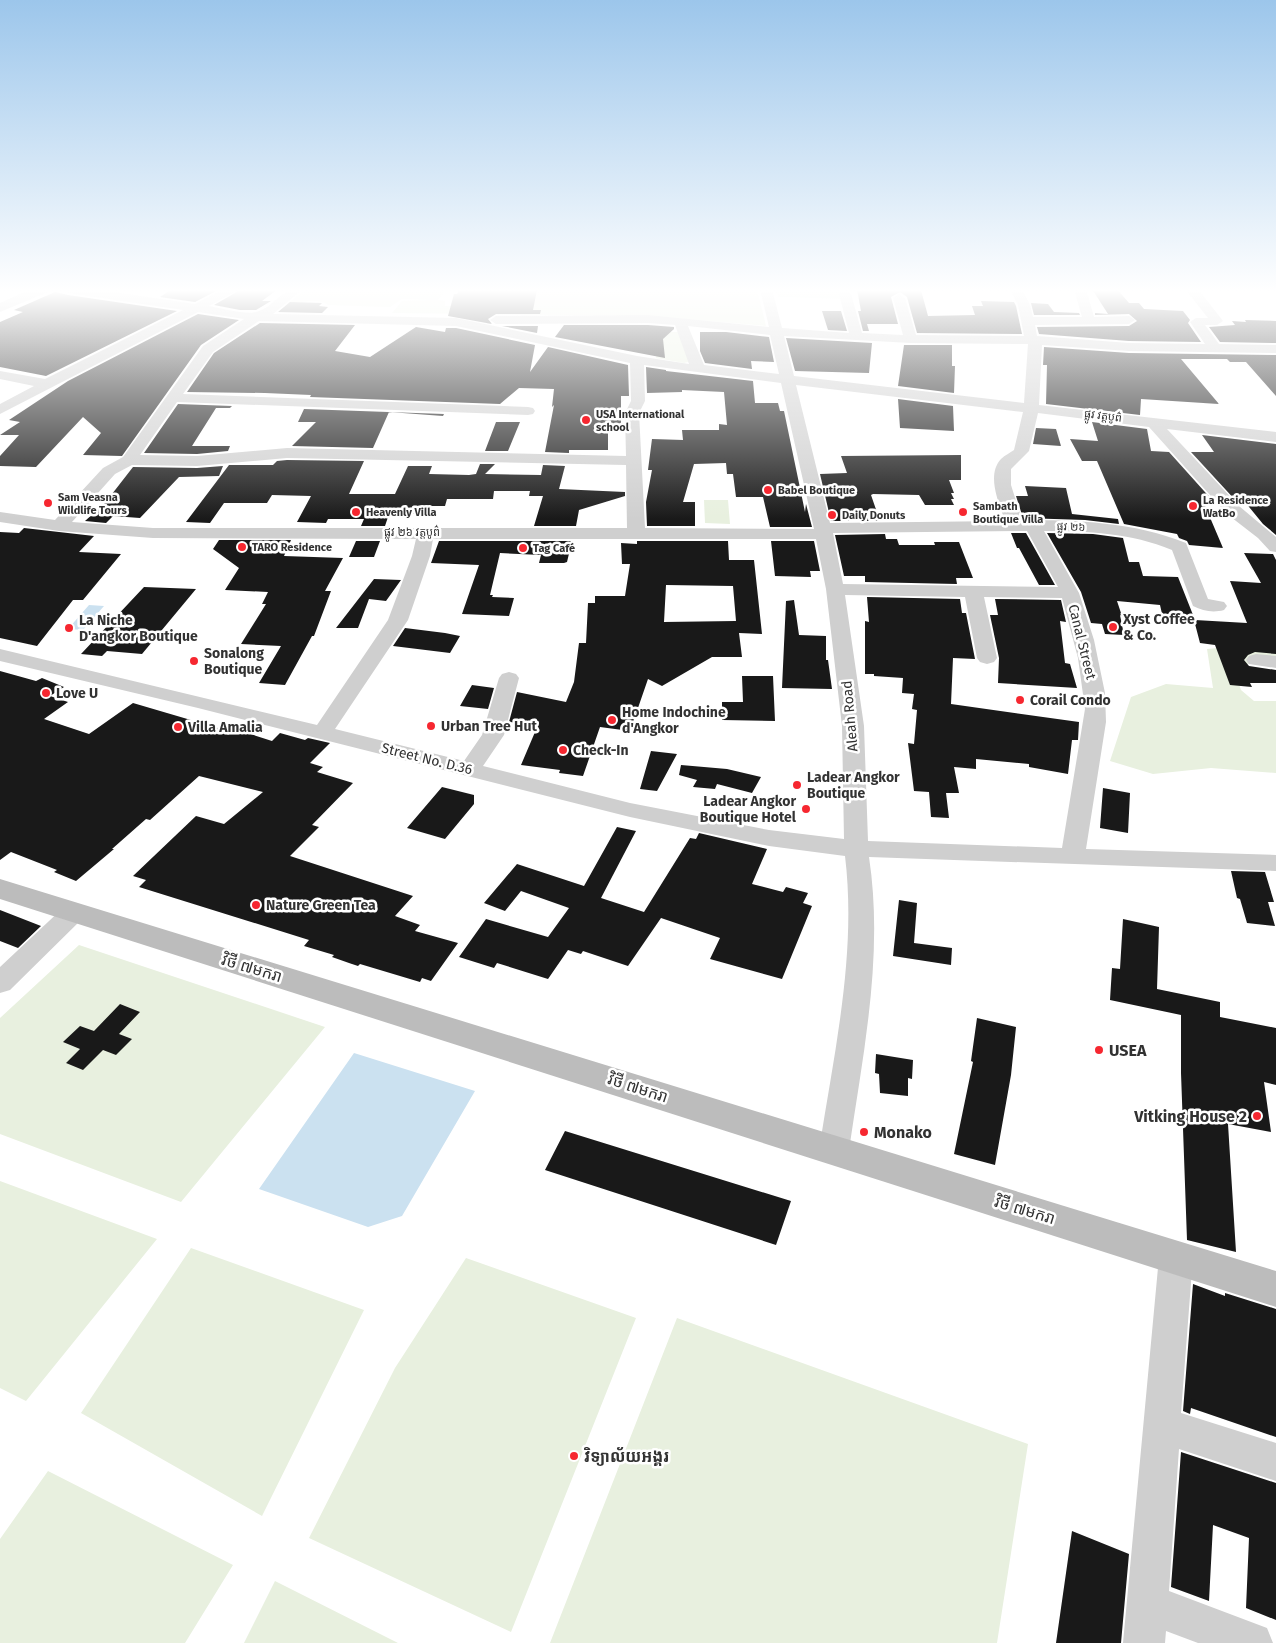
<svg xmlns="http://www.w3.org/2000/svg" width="1276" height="1643" font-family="'Fira Sans','Noto Sans Khmer',sans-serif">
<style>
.green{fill:#e8f0df}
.water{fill:#cbe1f0}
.building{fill:#191919;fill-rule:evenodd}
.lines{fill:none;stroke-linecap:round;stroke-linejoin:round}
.minor{fill:#cfcfcf;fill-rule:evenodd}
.tertiary{fill:#cfcfcf;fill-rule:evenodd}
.secondary{fill:#bcbcbc;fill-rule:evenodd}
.poi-dot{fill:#f62730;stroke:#fff;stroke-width:2}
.labels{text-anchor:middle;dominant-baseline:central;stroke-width:5;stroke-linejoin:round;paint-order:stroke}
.far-poi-label{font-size:11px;font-weight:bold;fill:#323232;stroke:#fff;text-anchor:start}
.far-street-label{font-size:11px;fill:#323232;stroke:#fff}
.poi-label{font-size:14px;font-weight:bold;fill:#323232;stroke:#fff;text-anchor:start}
.street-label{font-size:14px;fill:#323232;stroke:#fff}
.near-street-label{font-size:16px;fill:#323232;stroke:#fff}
.near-poi-label{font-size:16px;font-weight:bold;fill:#323232;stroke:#fff;text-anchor:start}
</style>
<rect width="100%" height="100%" fill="#fff"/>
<path class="green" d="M 306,289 L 444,289 L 446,290 L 438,300 L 445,301 L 445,306 L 508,305 L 511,289 L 757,289 L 766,326 L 652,316 L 392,313 L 402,301 L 432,300 L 402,299 L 390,307 L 328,305 C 319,297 298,303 287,304 Z
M 773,289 L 920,289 L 850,291 L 853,299 L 779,297 Z
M 627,332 L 680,332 L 692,361 L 684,363 L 656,358 L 656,349 Z
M 704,500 L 728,500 L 730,524 L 705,523 Z
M 1218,648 L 1276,648 L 1276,664 L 1232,664 L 1241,690 L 1254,701 L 1276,701 L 1276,773 L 1211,768 L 1153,774 L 1110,761 L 1131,697 L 1166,684 L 1213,688 L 1207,649 Z
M 79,945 L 325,1027 L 181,1202 L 0,1134 L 0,1018 Z
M 0,1181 L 157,1239 L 26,1401 L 0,1388 Z
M 191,1248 L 364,1310 L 262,1516 L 81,1413 Z
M 466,1258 L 636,1318 L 511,1632 L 309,1538 L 395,1368 Z
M 677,1318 L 1028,1444 L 997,1643 L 550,1643 Z
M 48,1471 L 233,1565 L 185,1643 L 0,1643 L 0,1539 Z
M 275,1581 L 398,1643 L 244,1643 Z"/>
<path class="water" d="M 89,605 L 104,606 L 83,630 L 68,629 Z
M 354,1053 L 475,1091 L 402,1216 L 368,1227 L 259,1189 Z"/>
<path class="building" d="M 172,289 L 220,289 L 195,302 L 160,297 Z
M 242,289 L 278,289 L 262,301 L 271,301 L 256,310 L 240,310 L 214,305 Z
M 857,289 L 921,290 L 928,316 L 975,315 L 972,306 L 983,306 L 981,301 L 1014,302 L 1016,306 L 1022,334 L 917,333 L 907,297 L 900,292 L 891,297 L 898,324 L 867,324 L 869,331 L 863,331 L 858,311 L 861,311 Z
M 1092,289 L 1117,289 L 1129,303 L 1139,303 L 1144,309 L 1183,311 L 1190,320 L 1188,323 L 1201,342 L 1129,341 L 1039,334 L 1037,327 L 1129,326 L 1137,321 L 1129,314 L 1095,315 L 1095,313 L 1108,314 Z
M 459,290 L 537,290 L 533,310 L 541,310 L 540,314 L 496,314 L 488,319 L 492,324 L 448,316 L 454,294 L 457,294 Z
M 55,292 L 68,295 L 177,311 L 46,376 L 0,367 L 0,322 L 23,312 L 14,310 Z
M 290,302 L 322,303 L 319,306 L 328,307 L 322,313 L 278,312 Z
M 1031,303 L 1048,304 L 1054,312 L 1079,313 L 1080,315 L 1034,315 Z
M 822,311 L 841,311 L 847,331 L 828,330 Z
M 198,314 L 239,320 L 201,345 L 122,456 L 83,455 L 101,433 L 83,417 L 36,467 L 0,466 L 0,456 L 19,435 L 0,435 L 20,422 L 9,420 L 68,381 Z
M 1245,320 L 1276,321 L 1276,343 L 1220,342 L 1209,327 L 1235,325 L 1232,321 L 1246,322 Z
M 260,323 L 355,325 L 335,351 L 370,357 L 416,327 L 445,332 L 446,328 L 456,328 L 535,345 L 530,372 L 548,347 L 628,365 L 629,396 L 621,396 L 621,427 L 608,427 L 608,450 L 569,450 L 569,453 L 545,452 L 554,405 L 552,407 L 554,389 L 519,388 L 500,404 L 310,397 L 311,395 L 265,393 L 187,392 L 214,353 Z
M 564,325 L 648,325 L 674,327 L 674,329 L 663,339 L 665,358 L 555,337 Z
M 502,326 L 538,326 L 537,333 Z
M 700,332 L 726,332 L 769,337 L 774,362 L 751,361 L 752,369 L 705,363 L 700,351 Z
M 786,338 L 872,343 L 869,373 L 795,371 Z
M 904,345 L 952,345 L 952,366 L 955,366 L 954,393 L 898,386 Z
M 1044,347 L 1129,353 L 1276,355 L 1276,396 L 1246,362 L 1230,362 L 1227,359 L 1181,359 L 1219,404 L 1141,399 L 1140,415 L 1046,404 L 1047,365 L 1043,365 Z
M 646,367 L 666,370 L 666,371 L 753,381 L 755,403 L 778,403 L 780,411 L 784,411 L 805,512 L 806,504 L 812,527 L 770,527 L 763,497 L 736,497 L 733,474 L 727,474 L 726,463 L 694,464 L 683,502 L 695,502 L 695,526 L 647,526 L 646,502 L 652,470 L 648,470 L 652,439 L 683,440 L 682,430 L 719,430 L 719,424 L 727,425 L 724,392 L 682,390 L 682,392 L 647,393 Z
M 898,399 L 953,406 L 954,431 L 900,428 Z
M 178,404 L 232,406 L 230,408 L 216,408 L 192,446 L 230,446 L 228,451 L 197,454 L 144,453 Z
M 304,409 L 444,414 L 443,416 L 389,412 L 373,448 L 292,446 L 316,422 L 298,422 Z
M 496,422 L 520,422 L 508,451 L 485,451 Z
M 1092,422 L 1147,429 L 1151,451 L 1169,452 L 1213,501 L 1203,501 L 1223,548 L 1189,545 L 1187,541 L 1179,538 L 1177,534 L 1124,524 L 1097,461 L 1082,461 L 1070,439 L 1098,441 Z
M 1036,428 L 1056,429 L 1061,446 L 1033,444 Z
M 1202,435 L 1276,444 L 1276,535 L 1263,524 L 1245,502 L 1237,502 L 1191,452 L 1214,452 Z
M 961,455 L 961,480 L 949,480 L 954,493 L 951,493 L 954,499 L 951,499 L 954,505 L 925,505 L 919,495 L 873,494 L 871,495 L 880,521 L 831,521 L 820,474 L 847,473 L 841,456 Z
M 287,460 L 364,461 L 349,494 L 395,494 L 408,466 L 432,466 L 429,474 L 469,475 L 476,474 L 480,464 L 495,464 L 485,474 L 541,475 L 543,465 L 565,466 L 559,489 L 625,492 L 625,496 L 579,510 L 576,526 L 534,526 L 543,496 L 529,496 L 530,491 L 494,491 L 493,499 L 447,499 L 445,506 L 425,506 L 422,514 L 389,514 L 385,526 L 361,526 L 364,519 L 328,519 L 326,523 L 297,522 L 311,496 L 272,495 L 267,503 L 224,503 L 210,523 L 186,522 L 229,465 L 273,465 L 277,461 Z
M 223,466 L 219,476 L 179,477 L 140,518 L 113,516 L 106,523 L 85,521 L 105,503 L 133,467 L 197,468 Z
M 1025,486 L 1066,488 L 1072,514 L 1118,519 L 1119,524 L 1085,520 L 1023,518 L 1016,496 L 1028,496 Z
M 24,528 L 94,536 L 79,552 L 121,554 L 83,600 L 73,600 L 37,646 L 0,638 L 0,532 L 19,533 Z
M 1011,533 L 1026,533 L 1055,585 L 1039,585 L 1019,548 L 1017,548 Z
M 1047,533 L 1093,534 L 1123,538 L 1129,562 L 1139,562 L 1143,576 L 1178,577 L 1195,620 L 1247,623 L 1230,581 L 1261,583 L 1244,553 L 1273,554 L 1276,560 L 1276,654 L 1255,652 L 1248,655 L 1244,660 L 1249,666 L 1276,670 L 1276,683 L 1250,683 L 1252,687 L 1230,685 L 1215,645 L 1200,643 L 1194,620 L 1163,618 L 1160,605 L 1117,601 L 1122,616 L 1120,615 L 1124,635 L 1105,634 L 1102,624 L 1091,623 L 1081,592 Z
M 885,534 L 886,539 L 897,539 L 899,545 L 935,545 L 934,542 L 959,542 L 973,578 L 956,578 L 957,584 L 865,582 L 865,576 L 844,576 L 835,535 Z
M 219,540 L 291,540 L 284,556 L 343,558 L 325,591 L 331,591 L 314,636 L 312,636 L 285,685 L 259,683 L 281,646 L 241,644 L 266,604 L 262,604 L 268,592 L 225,590 L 239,568 L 213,549 Z
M 356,541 L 380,541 L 374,557 L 349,557 Z
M 439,541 L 572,541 L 567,562 L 564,563 L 539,563 L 541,555 L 500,553 L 490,595 L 493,595 L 492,597 L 514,598 L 509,616 L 462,614 L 479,565 L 431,563 Z
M 637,541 L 728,541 L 729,560 L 754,560 L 762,634 L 739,633 L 742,657 L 712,657 L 662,686 L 648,679 L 630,731 L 600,727 L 583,776 L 559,773 L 560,770 L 521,765 L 538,725 L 509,722 L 517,692 L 566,702 L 574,682 L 579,643 L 586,643 L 588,603 L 595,603 L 595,596 L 625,596 L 630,564 L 622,564 L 621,543 L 637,544 ZM 666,585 L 733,586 L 736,621 L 664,622 Z
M 771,541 L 814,541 L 820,571 L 810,571 L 811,577 L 775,576 Z
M 374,579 L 401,580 L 386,601 L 369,599 L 358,628 L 336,628 Z
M 144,587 L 196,589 L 142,654 L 107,651 L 102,656 L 81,654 Z
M 867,597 L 960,599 L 962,613 L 966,613 L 975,659 L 953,658 L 951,704 L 1079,722 L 1078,740 L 1072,740 L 1068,774 L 1029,767 L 1029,764 L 976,759 L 976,769 L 954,767 L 959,793 L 946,793 L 949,818 L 931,817 L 929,792 L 914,791 L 908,743 L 914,744 L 917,710 L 912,709 L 914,694 L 902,693 L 903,678 L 874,676 L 874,674 L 865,674 L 865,621 L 869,622 Z
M 995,599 L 1061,600 L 1066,622 L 1060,621 L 1065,663 L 1070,664 L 1077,688 L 998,683 L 999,658 L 990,615 L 998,615 Z
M 794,600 L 799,635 L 826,636 L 826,660 L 828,660 L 832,689 L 782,688 L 786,601 Z
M 405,628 L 445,633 L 460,636 L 450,653 L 393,646 Z
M 0,671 L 36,681 L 42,678 L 64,687 L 50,696 L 68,702 L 44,719 L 89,734 L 133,703 L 218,728 L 225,729 L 229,727 L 272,741 L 280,733 L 305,740 L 308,738 L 330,743 L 310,763 L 323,767 L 317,772 L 353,783 L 312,825 L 319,827 L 290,856 L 413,896 L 395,916 L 420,925 L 415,931 L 458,943 L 431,981 L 422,978 L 420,982 L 360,964 L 358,966 L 349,963 L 332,957 L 334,955 L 304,946 L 309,940 L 139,887 L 146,880 L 133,876 L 196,816 L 224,824 L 263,792 L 199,776 L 150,820 L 146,819 L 112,849 L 114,849 L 76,881 L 54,872 L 57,870 L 11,852 L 0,860 Z
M 742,676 L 773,676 L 775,721 L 722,720 L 722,702 L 743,702 Z
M 472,685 L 494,688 L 488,709 L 460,706 Z
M 651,751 L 677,754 L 657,791 L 640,789 Z
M 681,765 L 727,769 L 761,777 L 752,793 L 717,784 L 715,789 L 693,787 L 697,780 L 679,775 Z
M 442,787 L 474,795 L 474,804 L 445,839 L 407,828 Z
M 1103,788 L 1130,793 L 1128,833 L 1100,828 Z
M 617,827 L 636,831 L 601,898 L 644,912 L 690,838 L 696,839 L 699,833 L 767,849 L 752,884 L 783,892 L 786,887 L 808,893 L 803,903 L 812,906 L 782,979 L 710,959 L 720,938 L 661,918 L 628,966 L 583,951 L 581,954 L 568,950 L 548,979 L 497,963 L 494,968 L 459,957 L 486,919 L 548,937 L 569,908 L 521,891 L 505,911 L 484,903 L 517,864 L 584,886 Z
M 1231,871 L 1265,872 L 1274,902 L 1268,902 L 1275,926 L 1247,923 L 1240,899 L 1237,898 Z
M 899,900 L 917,903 L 914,943 L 952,948 L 951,965 L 893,956 Z
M 0,910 L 41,926 L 18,948 L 0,941 Z
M 1123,919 L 1159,927 L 1157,989 L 1220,1002 L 1220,1017 L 1276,1028 L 1276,1085 L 1264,1082 L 1271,1132 L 1228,1124 L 1236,1252 L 1187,1240 L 1181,1073 L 1181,1015 L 1110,1000 L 1112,968 L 1120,969 Z
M 120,1004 L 140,1012 L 119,1034 L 132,1039 L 116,1055 L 103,1050 L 83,1070 L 66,1063 L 80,1049 L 63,1042 L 80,1026 L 94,1031 Z
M 977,1018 L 1016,1027 L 1011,1075 L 995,1165 L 954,1154 L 973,1062 L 971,1061 Z
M 876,1054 L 913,1060 L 912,1079 L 908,1078 L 908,1096 L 880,1093 L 879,1074 L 875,1073 Z
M 565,1131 L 791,1201 L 776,1245 L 545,1170 Z
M 1193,1284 L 1225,1296 L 1225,1293 L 1276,1309 L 1276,1437 L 1191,1408 L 1190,1414 L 1183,1411 Z
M 1181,1452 L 1276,1483 L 1276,1620 L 1246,1608 L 1249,1538 L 1213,1525 L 1209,1601 L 1171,1587 Z
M 1072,1531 L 1129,1554 L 1121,1643 L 1056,1643 Z"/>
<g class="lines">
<path class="minor" d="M 62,289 L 94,289 L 195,304 L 224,289 L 240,289 L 209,306 C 220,308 246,315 256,312 C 277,306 277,289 303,289 L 273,314 L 456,318 L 637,356 L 689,364 L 675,325 L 648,323 L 496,324 L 490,320 L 496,316 L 648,315 L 769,327 L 760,289 L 772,289 L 782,328 L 849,333 L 839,294 L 845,290 L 851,294 L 862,333 L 903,335 L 893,298 L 899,294 L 905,298 L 916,335 L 1024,336 L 1018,305 L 1010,289 L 1022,289 L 1030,305 L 1033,317 L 1082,317 L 1074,289 L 1086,289 L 1094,317 L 1129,316 L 1135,320 L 1129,324 L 1035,325 L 1037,336 L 1129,343 L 1205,344 L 1190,322 L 1196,318 L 1208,318 L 1185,289 L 1198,289 L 1223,321 L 1217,325 L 1205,325 L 1219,344 L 1276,345 L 1276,353 L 1129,351 L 1042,345 L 1039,405 L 1276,432 L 1276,442 L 1167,429 L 1239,506 L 1276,537 L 1276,552 L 1270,551 L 1258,538 L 1227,514 L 1149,427 L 1038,413 L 1029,451 L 1011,469 L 1011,485 L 1022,520 C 1078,520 1133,522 1186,543 L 1208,599 L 1224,602 L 1227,606 L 1224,610 C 1213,613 1203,611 1193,606 L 1172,550 C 1131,533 1088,531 1044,531 L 1079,593 L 1094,640 L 1105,693 L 1106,722 L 1086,849 L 1276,855 L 1276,871 L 869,857 C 884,955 863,1054 849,1150 L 845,1159 L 834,1163 L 823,1159 L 819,1150 C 834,1053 857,954 845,856 L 769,846 L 630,817 L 198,708 L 0,661 L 0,649 L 317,725 L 388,620 L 412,556 L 416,539 L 153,538 L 59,531 L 0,522 L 0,512 L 55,520 L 103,468 L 123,457 L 203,346 L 244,319 L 198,312 L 0,414 L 0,404 L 34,386 L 0,379 L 0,371 L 45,379 L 183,310 L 68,293 ZM 259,321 L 456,326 L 630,363 L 631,401 L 625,413 L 626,456 L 287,448 L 197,456 L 140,455 L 177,402 L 528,415 L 533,414 L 535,411 L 533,408 L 528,407 L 183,394 L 213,352 ZM 688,326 L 770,335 L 779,374 L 704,365 ZM 784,336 L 911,343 L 1028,344 L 1024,403 L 794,376 ZM 644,365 L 781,383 L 814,529 L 645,528 L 639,413 L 645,401 ZM 796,385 L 1023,412 L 1014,450 C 1010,453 1005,455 1001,459 C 986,475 999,503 1005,521 L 830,523 ZM 287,458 L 626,465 L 627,528 L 153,528 L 72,522 L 115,474 L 132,465 L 197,466 ZM 1027,531 L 1058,587 L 843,584 L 833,533 ZM 433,539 L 816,539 L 826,589 L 842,726 L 844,839 L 769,830 L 630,803 L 483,766 L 504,735 L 519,678 L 516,674 L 509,672 L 502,674 L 499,678 L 482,735 L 464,761 L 335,729 L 408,620 L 430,556 ZM 845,595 L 965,597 L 977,658 L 980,662 L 987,664 L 994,662 L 997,658 L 984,597 L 1062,598 L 1078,658 L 1085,709 L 1062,848 L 868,841 L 864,726 Z
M 1256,654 L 1276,656 L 1276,668 L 1249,664 L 1246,660 L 1249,656 Z
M 74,903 L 83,906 L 87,912 L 83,918 L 10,990 L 0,993 L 0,967 L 65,906 Z
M 1176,1242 L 1188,1246 L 1193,1257 L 1181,1413 L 1276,1443 L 1276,1481 L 1179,1449 L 1169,1591 L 1267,1628 L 1273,1643 L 1198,1643 L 1166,1631 L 1165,1643 L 1123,1643 L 1159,1257 L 1164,1246 Z"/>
<path class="tertiary" d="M 31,289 L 50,289 L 48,292 L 0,312 L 0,303 Z"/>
<path class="secondary" d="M 0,879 L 1276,1271 L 1276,1307 L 0,899 Z"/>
</g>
<linearGradient id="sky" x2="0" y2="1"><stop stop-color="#9cc6eb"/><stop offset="0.56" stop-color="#fff"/><stop offset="1" stop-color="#fff" stop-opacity="0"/></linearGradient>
<rect width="1276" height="519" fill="url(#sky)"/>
<g class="poi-dot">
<circle cx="586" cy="420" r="5"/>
<circle cx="768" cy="490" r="5"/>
<circle cx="48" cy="503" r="5"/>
<circle cx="1193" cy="506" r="5"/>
<circle cx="356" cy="512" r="5"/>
<circle cx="963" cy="512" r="5"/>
<circle cx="832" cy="515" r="5"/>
<circle cx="242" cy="547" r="5"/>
<circle cx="523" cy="548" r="5"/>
<circle cx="1113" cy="627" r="5"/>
<circle cx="69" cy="628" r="5"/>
<circle cx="194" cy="661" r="5"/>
<circle cx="46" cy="693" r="5"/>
<circle cx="1020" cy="700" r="5"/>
<circle cx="612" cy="720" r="5"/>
<circle cx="431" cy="726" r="5"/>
<circle cx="178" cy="727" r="5"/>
<circle cx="563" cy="750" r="5"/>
<circle cx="797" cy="785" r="5"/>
<circle cx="806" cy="809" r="5"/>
<circle cx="256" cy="905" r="5"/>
<circle cx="1099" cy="1050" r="5"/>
<circle cx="1257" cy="1116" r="5"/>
<circle cx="864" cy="1132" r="5"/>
<circle cx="574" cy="1456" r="5"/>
</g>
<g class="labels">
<g class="far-poi-label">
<text x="596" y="414">USA International<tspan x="596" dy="13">school</tspan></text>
<text x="778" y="490">Babel Boutique</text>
<text x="58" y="497">Sam Veasna<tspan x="58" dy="13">Wildlife Tours</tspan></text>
<text x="1203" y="500">La Residence<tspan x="1203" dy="13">WatBo</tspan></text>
<text x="973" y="506">Sambath<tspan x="973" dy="13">Boutique Villa</tspan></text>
<text x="366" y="512">Heavenly Villa</text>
<text x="842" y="515">Daily Donuts</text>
<text x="252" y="547">TARO Residence</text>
<text x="533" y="548">Tag Café</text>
</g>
<g class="far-street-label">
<text transform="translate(1103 416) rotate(7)">ផ្លូវ វត្តបូព៌</text>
<text transform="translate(1071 527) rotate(2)">ផ្លូវ ២៦</text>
<text x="412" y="532">ផ្លូវ ២៦ វត្តបូព៌</text>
</g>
<g class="poi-label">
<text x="1123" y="619">Xyst Coffee<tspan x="1123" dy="16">&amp; Co.</tspan></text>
<text x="79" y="620">La Niche<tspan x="79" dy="16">D'angkor Boutique</tspan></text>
<text x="204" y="653">Sonalong<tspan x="204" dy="16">Boutique</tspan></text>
<text x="56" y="693">Love U</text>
<text x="1030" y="700">Corail Condo</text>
<text x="622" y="712">Home Indochine<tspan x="622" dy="16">d'Angkor</tspan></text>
<text x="441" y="726">Urban Tree Hut</text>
<text x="188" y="727">Villa Amalia</text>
<text x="573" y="750">Check-In</text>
<text x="807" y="777">Ladear Angkor<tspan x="807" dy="16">Boutique</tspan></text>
<text x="796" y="801" text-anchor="end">Ladear Angkor<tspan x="796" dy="16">Boutique Hotel</tspan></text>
<text x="266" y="905">Nature Green Tea</text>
</g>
<g class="street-label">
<text transform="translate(1082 642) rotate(76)">Canal Street</text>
<text transform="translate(850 716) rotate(-95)">Aleah Road</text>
<text transform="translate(427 759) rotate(14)">Street No. D.36</text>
</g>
<g class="near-street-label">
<text transform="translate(252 968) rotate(17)">វិថី ៧មករា</text>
<text transform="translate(638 1088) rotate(18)">វិថី ៧មករា</text>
<text transform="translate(1025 1210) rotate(17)">វិថី ៧មករា</text>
</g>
<g class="near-poi-label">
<text x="1109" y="1050">USEA</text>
<text x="1247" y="1116" text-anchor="end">Vitking House 2</text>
<text x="874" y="1132">Monako</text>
<text x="584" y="1456">វិទ្យាល័យអង្គរ</text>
</g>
</g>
</svg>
